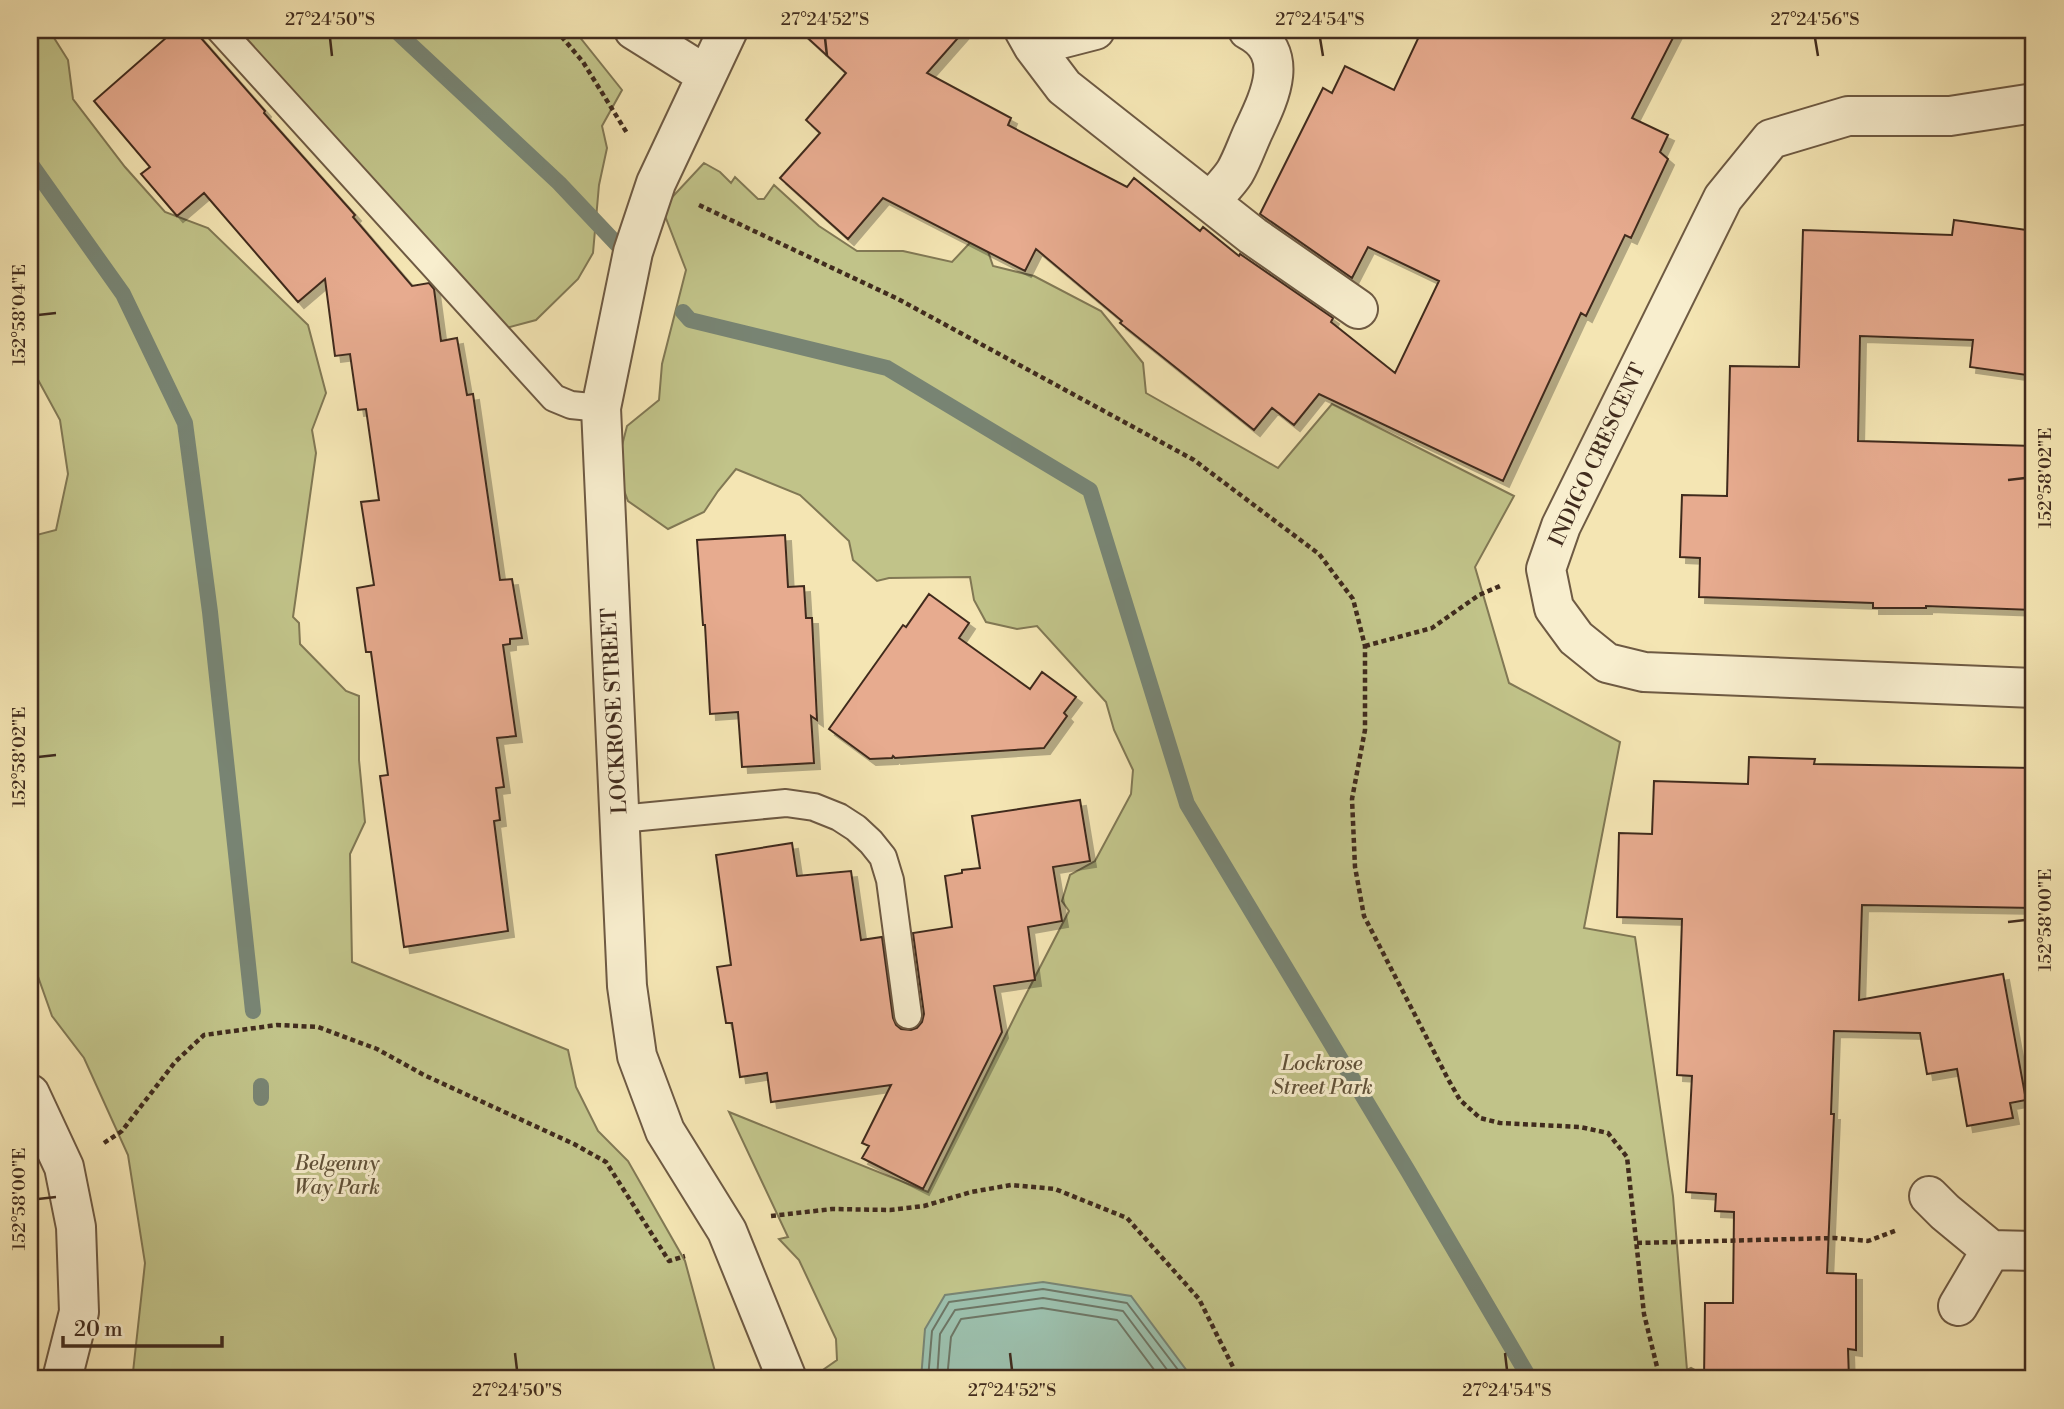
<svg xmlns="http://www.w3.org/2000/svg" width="2064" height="1409" font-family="'Libre Bodoni',serif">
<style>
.green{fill:#c1c389;stroke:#817854;stroke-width:2}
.water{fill:#9cbfac;stroke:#788473;stroke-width:2}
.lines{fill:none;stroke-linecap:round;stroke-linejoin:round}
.shore{stroke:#6e7665;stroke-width:2}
.stream{stroke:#788473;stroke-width:16}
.building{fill:#e7ab8f;stroke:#412c1e;stroke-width:2;filter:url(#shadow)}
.lane-casing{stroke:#6e5a43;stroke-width:30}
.street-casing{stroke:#6e5a43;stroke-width:42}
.path{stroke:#412c1e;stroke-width:4.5;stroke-dasharray:5 3.5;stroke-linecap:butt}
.lane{stroke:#f8eece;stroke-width:26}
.street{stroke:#f8eece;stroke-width:38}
.ticks{fill:none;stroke:#412c1e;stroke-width:2.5}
.labels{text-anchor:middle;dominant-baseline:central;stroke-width:6;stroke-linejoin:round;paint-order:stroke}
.street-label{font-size:21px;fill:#412c1e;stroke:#f8eece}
.park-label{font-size:21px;font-style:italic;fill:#615239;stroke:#f8eece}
.neatline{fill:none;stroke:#412c1e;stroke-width:2.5}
.ticks-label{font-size:18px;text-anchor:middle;fill:#412c1e}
</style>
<defs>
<filter id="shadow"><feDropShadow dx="6" dy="6" stdDeviation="0" flood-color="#0004"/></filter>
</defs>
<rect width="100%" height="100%" fill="#f4e5b3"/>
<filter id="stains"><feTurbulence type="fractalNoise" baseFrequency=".00286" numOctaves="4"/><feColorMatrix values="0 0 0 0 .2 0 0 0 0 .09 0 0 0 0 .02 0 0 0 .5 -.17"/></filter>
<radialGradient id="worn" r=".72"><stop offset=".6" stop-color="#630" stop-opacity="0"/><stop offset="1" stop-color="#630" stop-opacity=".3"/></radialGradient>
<path class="green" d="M 30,30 L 49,30 L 68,60 L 73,99 L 125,167 L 165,212 L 208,228 L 308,325 L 326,393 L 312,430 L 316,453 L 293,617 L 299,623 L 300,644 L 346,691 L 359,696 L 359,760 L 365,822 L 350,854 L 352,962 L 568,1050 L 576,1087 L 598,1131 L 628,1161 L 685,1261 L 717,1379 L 130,1379 L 133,1372 L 145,1263 L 128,1155 L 84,1058 L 52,1016 L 30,954 L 30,534 L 33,536 L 56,530 L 68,474 L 60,420 L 30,365 Z
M 233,30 L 574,30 L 622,90 L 602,126 L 607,148 L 599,185 L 593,253 L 578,279 L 536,320 L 502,329 Z
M 704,163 L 720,172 L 731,183 L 735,177 L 758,199 L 764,199 L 774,185 L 819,226 L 857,251 L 903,251 L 952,262 L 981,231 L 993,266 L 1034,276 L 1101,311 L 1143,363 L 1146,393 L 1278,468 L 1332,404 L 1514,496 L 1475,567 L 1509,683 L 1620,742 L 1584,928 L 1635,937 L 1673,1196 L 1687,1370 L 1691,1368 L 1711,1379 L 810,1379 L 837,1360 L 836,1339 L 799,1260 L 779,1239 L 788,1237 L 729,1112 L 928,1192 L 1019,1008 L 1069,911 L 1062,901 L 1070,875 L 1095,861 L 1131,794 L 1133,770 L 1114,730 L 1106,702 L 1037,626 L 1017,629 L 986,622 L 974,600 L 970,577 L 889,578 L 877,581 L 853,560 L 849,541 L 800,495 L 736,469 L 718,491 L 704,512 L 668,529 L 628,501 L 616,469 L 627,426 L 659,400 L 662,364 L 686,270 L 662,208 Z"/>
<path class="water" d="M 1043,1282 L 1131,1296 L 1193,1379 L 921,1379 L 925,1329 L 945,1295 Z"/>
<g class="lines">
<path class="shore" d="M 928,1379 L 932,1331 L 949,1302 L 1043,1289 L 1127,1303 L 1185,1379
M 937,1379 L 940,1334 L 955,1310 L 1043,1298 L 1123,1311 L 1174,1379
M 947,1379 L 951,1337 L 961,1319 L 1042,1308 L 1117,1320 L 1161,1379"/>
<path class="stream" d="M 395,30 L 559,183 L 629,257
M 30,163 L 123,294 L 185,423 L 210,612 L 253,1011
M 683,312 L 690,320 L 887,368 L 1090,490 L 1187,804 L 1408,1171 L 1530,1379
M 261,1086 L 261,1098"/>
</g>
<path class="building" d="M 175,30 L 194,30 L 265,111 L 264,113 L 355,215 L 353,217 L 412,286 L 429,283 L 434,289 L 441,341 L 457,338 L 467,395 L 473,394 L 500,580 L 512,579 L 522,638 L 510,639 L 510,644 L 503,645 L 516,736 L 497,738 L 504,787 L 496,788 L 500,820 L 494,821 L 508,931 L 404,947 L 380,776 L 388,775 L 371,652 L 366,652 L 357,588 L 374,585 L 361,502 L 379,500 L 366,409 L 358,410 L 350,354 L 335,356 L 325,279 L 298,302 L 204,193 L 177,216 L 141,174 L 150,167 L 94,101 Z
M 799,30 L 965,30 L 927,73 L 1011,118 L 1008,125 L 1127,187 L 1134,178 L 1200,231 L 1203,227 L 1239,256 L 1240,254 L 1333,318 L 1331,322 L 1395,373 L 1439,281 L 1368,247 L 1352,278 L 1260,214 L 1323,88 L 1332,93 L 1345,66 L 1394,90 L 1422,30 L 1677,30 L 1632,118 L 1668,135 L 1660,152 L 1668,159 L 1631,238 L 1625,235 L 1586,316 L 1581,313 L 1503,481 L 1319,394 L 1294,425 L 1272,408 L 1254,430 L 1120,323 L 1122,321 L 1036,249 L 1025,271 L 883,198 L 848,239 L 780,178 L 820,133 L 806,120 L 846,73 Z
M 1954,220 L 2034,231 L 2034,376 L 1970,367 L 1973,340 L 1860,336 L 1858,441 L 2034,446 L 2034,610 L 1926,606 L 1926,608 L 1873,608 L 1873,603 L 1699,597 L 1700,558 L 1680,557 L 1682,495 L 1727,496 L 1730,366 L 1799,367 L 1803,230 L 1952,235 Z
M 785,535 L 788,587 L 804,586 L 806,618 L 812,618 L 817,720 L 811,716 L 814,763 L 742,767 L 738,712 L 710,714 L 705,625 L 703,625 L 697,540 Z
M 929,594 L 969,623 L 959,638 L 1030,689 L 1042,672 L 1076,697 L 1064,713 L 1067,716 L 1044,748 L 895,758 L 893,756 L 892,758 L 870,759 L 829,729 L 903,625 L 906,627 Z
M 1749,757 L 1815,759 L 1814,764 L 2034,768 L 2034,908 L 1862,905 L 1859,1000 L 2003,974 L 2026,1100 L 2010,1103 L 2013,1118 L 1967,1126 L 1957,1069 L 1927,1074 L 1920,1033 L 1834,1031 L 1831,1114 L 1834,1114 L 1827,1273 L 1856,1274 L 1856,1350 L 1848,1349 L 1849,1379 L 1704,1379 L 1705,1303 L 1733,1303 L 1734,1212 L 1715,1211 L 1716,1194 L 1686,1192 L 1692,1076 L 1677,1075 L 1682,919 L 1617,917 L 1619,833 L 1652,834 L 1654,781 L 1748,784 Z
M 1080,800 L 1090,861 L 1053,867 L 1062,921 L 1028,927 L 1035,980 L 994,986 L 1002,1032 L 923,1189 L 862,1158 L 869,1146 L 862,1143 L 891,1085 L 771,1102 L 767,1073 L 740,1077 L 732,1023 L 726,1023 L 717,967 L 731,965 L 716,855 L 792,843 L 797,876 L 851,871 L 861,940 L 882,937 L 893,1018 L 896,1025 L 901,1029 L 911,1030 L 917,1028 L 922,1022 L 924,1014 L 913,933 L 952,927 L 945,876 L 962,873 L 962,870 L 980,868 L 972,816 Z"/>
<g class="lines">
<defs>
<path id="lane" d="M 220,30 L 554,398 L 571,405 L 601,408
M 620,819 L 786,803 L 814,807 L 839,817 L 856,828 L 871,842 L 883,857 L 890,880 L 908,1015"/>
<path id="street" d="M 634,30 L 706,75
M 728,30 L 656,183 L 633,252 L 601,408 L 627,986 L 637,1056 L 665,1131 L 727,1231 L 787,1379
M 1024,30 L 1033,46 L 1064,87 L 1253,236 L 1358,309
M 1033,46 L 1095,30
M 2034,103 L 1950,116 L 1848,116 L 1771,139 L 1723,198 L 1561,526 L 1546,569 L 1554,608 L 1576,638 L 1607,663 L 1644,672 L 2034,688
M 1210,202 C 1218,192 1228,183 1235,172 C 1242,160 1247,145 1253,132 C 1269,98 1292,53 1248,30
M 30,1094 L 64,1167 L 76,1227 L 79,1312 L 62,1379
M 1929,1196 L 1945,1212 L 1991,1250 L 1958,1306
M 1991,1250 L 2034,1251"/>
</defs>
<use href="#lane" class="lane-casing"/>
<use href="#street" class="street-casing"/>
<path class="path" d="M 556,30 L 583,62 L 627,133
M 699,205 L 898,299 L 1194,460 L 1319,554 L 1353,599 L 1365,646 L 1365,730 L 1352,799 L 1355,867 L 1364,916 L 1448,1079 L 1460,1100 L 1480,1118 L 1500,1123 L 1580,1127 L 1608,1133 L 1627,1157 L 1644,1314 L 1660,1379
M 1365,646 L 1432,628 L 1479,595 L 1500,586
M 104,1143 L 122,1131 L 175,1062 L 204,1035 L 277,1025 L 318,1027 L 377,1049 L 424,1075 L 574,1144 L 606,1162 L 669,1261 L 685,1256
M 771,1216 L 832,1209 L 890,1210 L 924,1206 L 971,1192 L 1011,1185 L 1055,1189 L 1127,1218 L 1199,1299 L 1239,1379
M 1637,1243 L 1834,1238 L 1868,1241 L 1897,1230"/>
<use href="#lane" class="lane"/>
<use href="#street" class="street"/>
</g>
<path class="ticks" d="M 330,38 L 332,56M 825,38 L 827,56M 1320,38 L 1323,56M 1815,38 L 1818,56M 38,315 L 56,313M 2008,480 L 2025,478M 38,757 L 56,755M 2008,922 L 2025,920M 38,1199 L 56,1197M 515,1353 L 517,1370M 1010,1353 L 1012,1370M 1505,1353 L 1507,1370"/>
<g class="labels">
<g class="street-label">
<text transform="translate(1598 455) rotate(-65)">INDIGO CRESCENT</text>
<text transform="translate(615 711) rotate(-93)">LOCKROSE STREET</text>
</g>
<g class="park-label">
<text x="1322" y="1064">Lockrose<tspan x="1322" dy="24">Street Park</tspan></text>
<text x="337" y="1164">Belgenny<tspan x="337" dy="24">Way Park</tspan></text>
</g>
</g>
<rect width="2064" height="1409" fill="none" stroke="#f4e5b3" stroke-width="77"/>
<path d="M63 1336v10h159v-10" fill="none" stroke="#412c1e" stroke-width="3.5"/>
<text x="74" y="1336" font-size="21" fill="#412c1e" stroke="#f8eece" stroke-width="5" paint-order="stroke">20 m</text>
<rect x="38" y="38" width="1987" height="1332" class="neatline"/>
<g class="ticks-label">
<text x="330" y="25">27°24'50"S</text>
<text x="825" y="25">27°24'52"S</text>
<text x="1320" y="25">27°24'54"S</text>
<text x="1815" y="25">27°24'56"S</text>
<text transform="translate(19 315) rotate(-90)" y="6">152°58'04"E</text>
<text transform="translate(2045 478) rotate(-90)" y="6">152°58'02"E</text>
<text transform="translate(19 757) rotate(-90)" y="6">152°58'02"E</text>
<text transform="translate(2045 920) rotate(-90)" y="6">152°58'00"E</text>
<text transform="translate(19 1199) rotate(-90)" y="6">152°58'00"E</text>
<text x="517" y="1396">27°24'50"S</text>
<text x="1012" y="1396">27°24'52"S</text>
<text x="1507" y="1396">27°24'54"S</text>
</g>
<rect width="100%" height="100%" filter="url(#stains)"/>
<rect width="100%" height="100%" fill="url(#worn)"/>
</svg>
